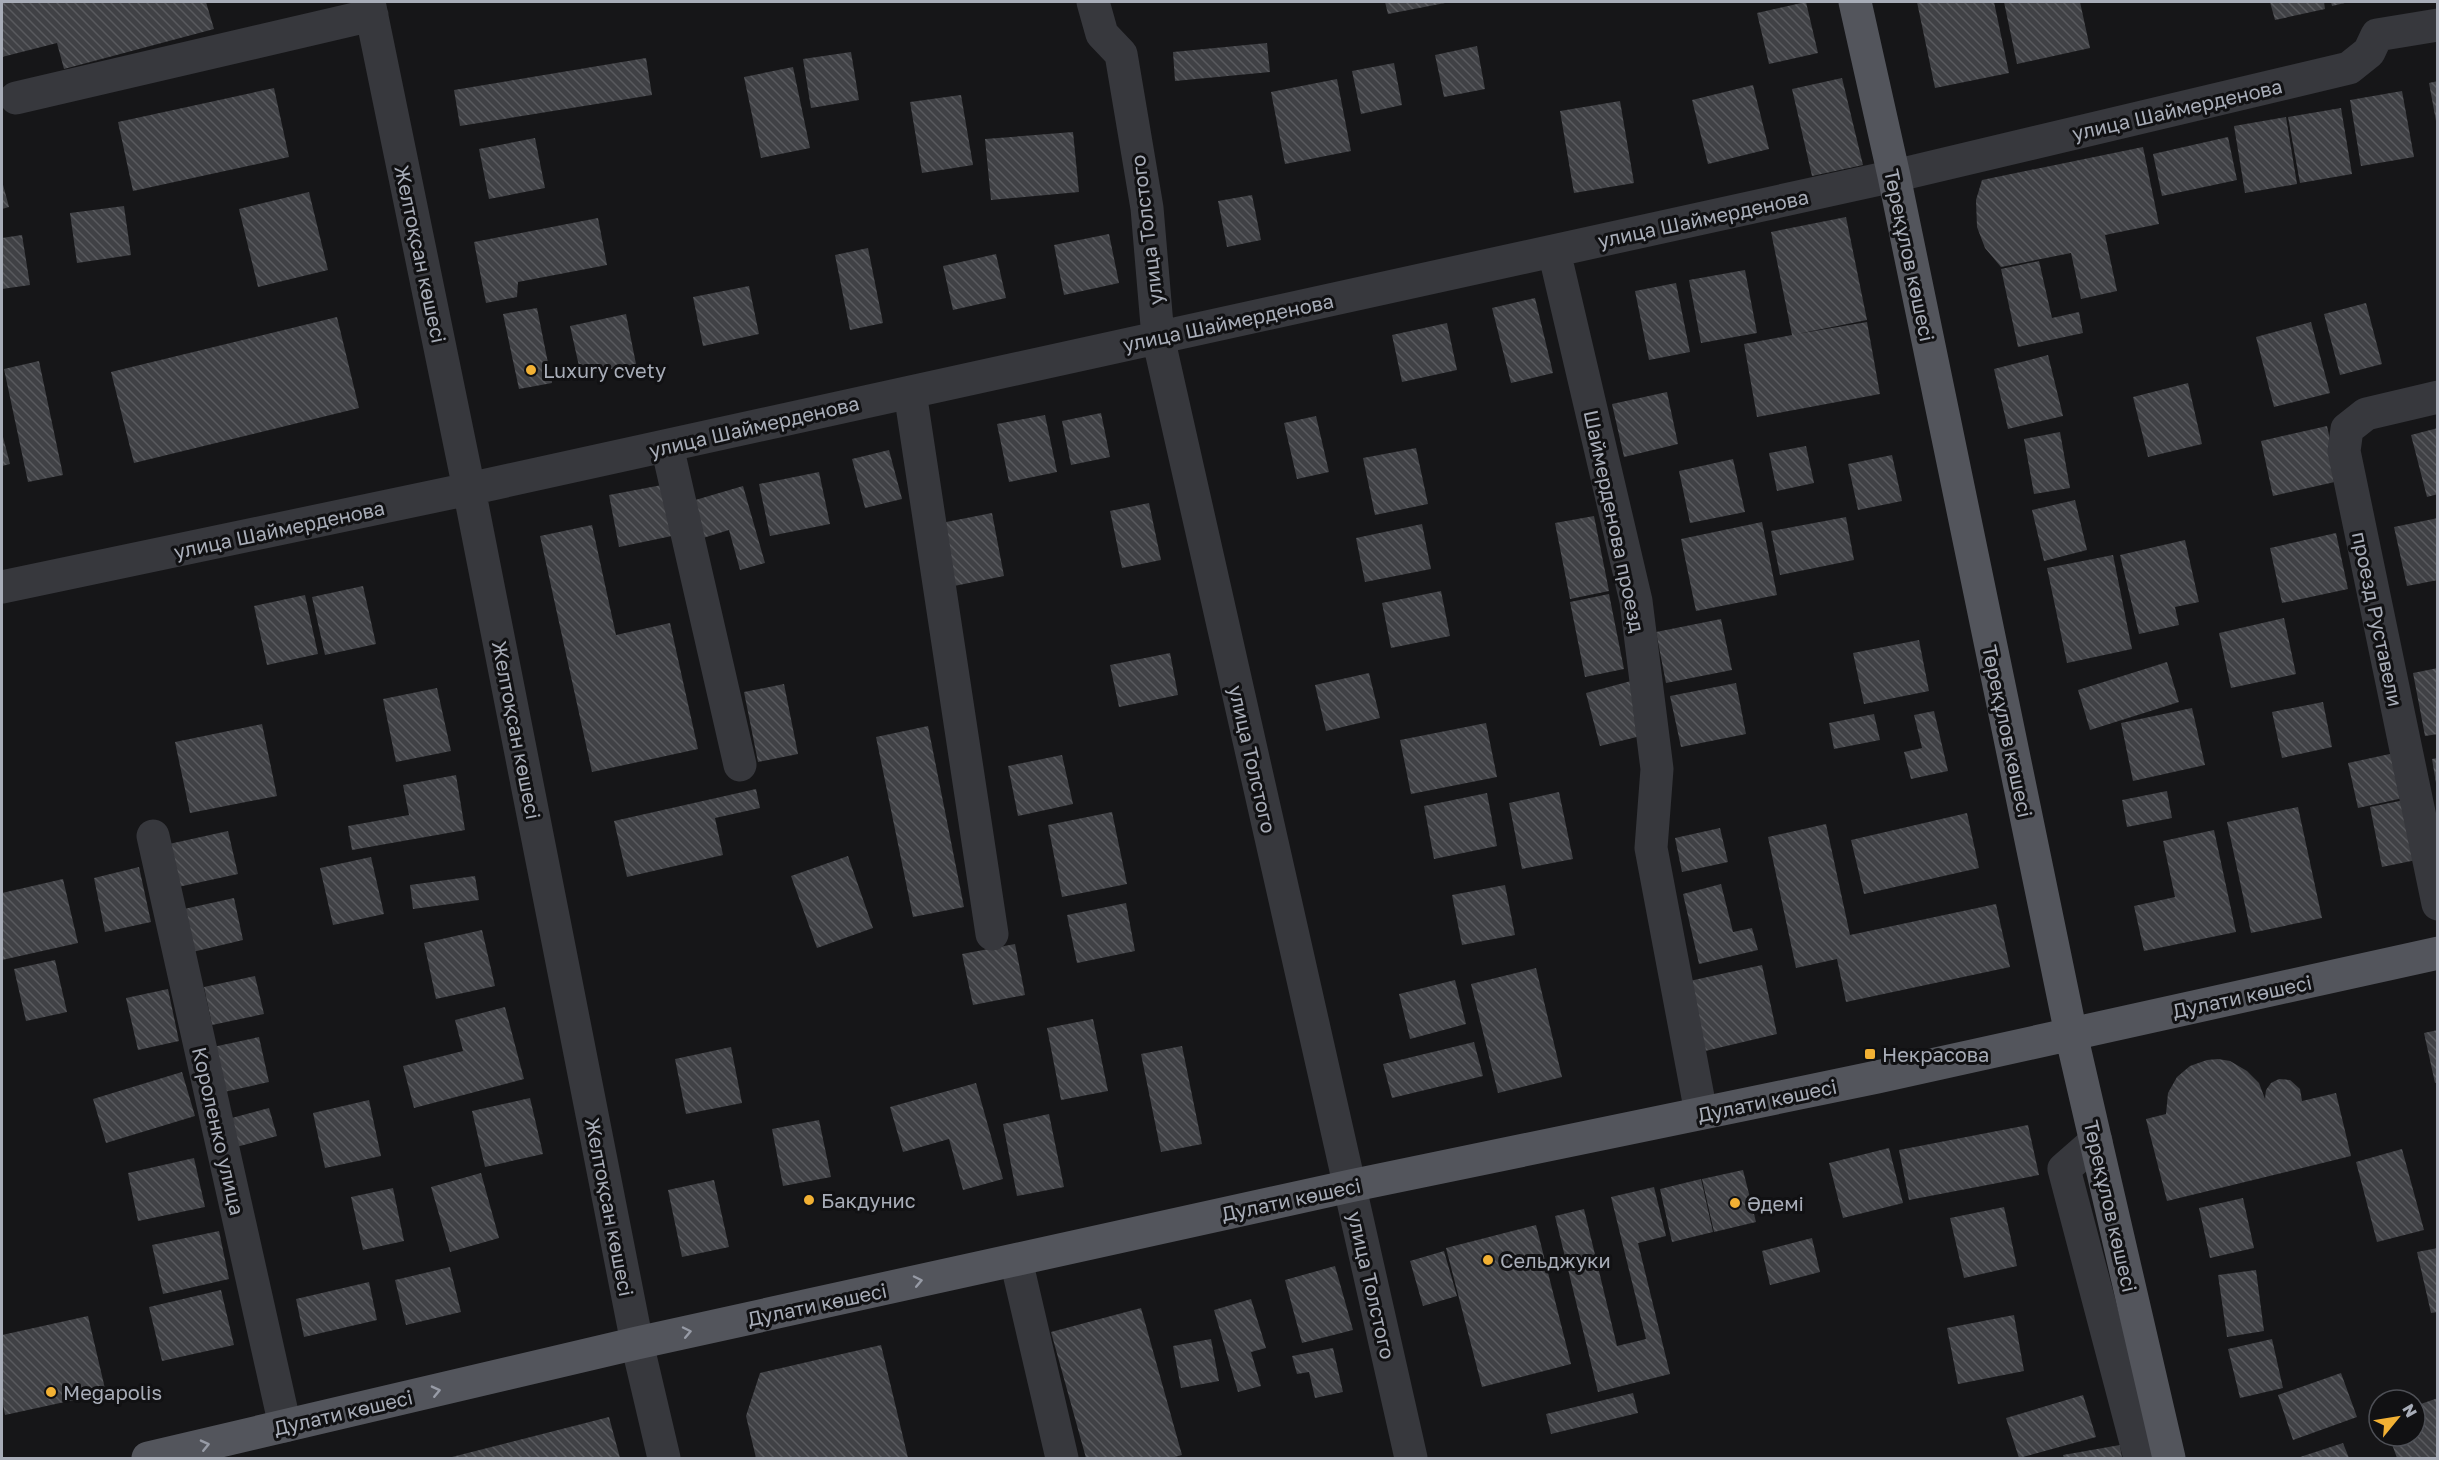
<svg xmlns="http://www.w3.org/2000/svg" width="2439" height="1460" font-family="'Golos Text',sans-serif">
<style>
.building{fill:url(#building-back-hatch)}
.lines{fill:none;stroke-linecap:round;stroke-linejoin:round}
.minor{stroke:#37383d;stroke-width:33}
.major{stroke:#53555c;stroke-width:33}
.oneway{stroke:#979ba6}
.poi-dot{fill:#f2b134;stroke:#111113;stroke-width:2}
.labels{text-anchor:middle;dominant-baseline:central;stroke-width:6;stroke-linejoin:round;paint-order:stroke}
.street-label{font-size:20px;fill:#a8adb8;stroke:#111113}
.poi-label{font-size:20px;fill:#a8adb8;stroke:#111113;text-anchor:start}
</style>
<defs>
<pattern id="building-back-hatch" width="6" height="6" patternUnits="userSpaceOnUse" patternTransform="scale(1.5)"><rect width="6" height="6" fill="#404145"/><path d="M-1 5l2 2M0 0l6 6M5-1l2 2" fill="none" stroke="#595a5e"/></pattern>
</defs>
<rect width="100%" height="100%" fill="#161618"/>
<path class="building" d="M 7,2 L 206,2 L 214,29 L 64,69 L 57,43 L 2,57 L 2,3 Z
M 1385,2 L 1444,2 L 1445,3 L 1388,14 Z
M 1806,2 L 1818,53 L 1769,64 L 1757,13 Z
M 1917,2 L 1994,2 L 2009,73 L 1935,88 Z
M 2004,2 L 2080,2 L 2090,48 L 2017,64 Z
M 2270,2 L 2324,2 L 2325,9 L 2275,20 Z
M 2331,2 L 2349,2 L 2332,6 Z
M 1267,43 L 1270,72 L 1175,81 L 1173,52 Z
M 1477,46 L 1485,89 L 1444,97 L 1435,55 Z
M 851,52 L 859,100 L 811,108 L 803,59 Z
M 646,58 L 652,95 L 460,126 L 454,90 Z
M 1394,63 L 1402,105 L 1361,114 L 1352,71 Z
M 793,67 L 810,148 L 761,158 L 744,77 Z
M 1842,78 L 1863,165 L 1812,176 L 1792,89 Z
M 1337,79 L 1351,151 L 1285,164 L 1271,92 Z
M 2438,81 L 2438,121 L 2436,121 L 2429,83 Z
M 1753,85 L 1769,149 L 1708,164 L 1692,100 Z
M 274,88 L 289,157 L 133,191 L 118,122 Z
M 2402,91 L 2414,157 L 2361,166 L 2350,100 Z
M 961,95 L 973,165 L 922,173 L 910,102 Z
M 1620,101 L 1634,183 L 1574,193 L 1560,111 Z
M 2341,108 L 2352,174 L 2300,183 L 2288,117 Z
M 2286,117 L 2297,184 L 2245,193 L 2234,126 Z
M 1073,132 L 1079,192 L 991,200 L 985,139 Z
M 2228,137 L 2237,180 L 2162,196 L 2153,154 Z
M 535,138 L 545,188 L 489,199 L 479,149 Z
M 2143,147 L 2159,224 L 2105,235 L 2117,291 L 2081,299 L 2071,253 L 2001,267 L 1985,248 L 1977,227 L 1976,200 L 1982,180 Z
M 2,181 L 9,207 L 2,209 Z
M 309,192 L 328,270 L 258,287 L 239,209 Z
M 1252,195 L 1261,240 L 1227,247 L 1218,201 Z
M 124,206 L 131,255 L 77,263 L 70,213 Z
M 1846,217 L 1867,320 L 1797,334 L 1867,322 L 1880,394 L 1757,417 L 1744,344 L 1792,335 L 1771,232 Z
M 598,218 L 607,265 L 518,282 L 517,297 L 486,303 L 474,242 Z
M 1109,234 L 1119,283 L 1064,295 L 1054,245 Z
M 22,235 L 30,285 L 2,289 L 2,238 Z
M 868,248 L 883,323 L 850,330 L 835,255 Z
M 996,254 L 1006,298 L 953,310 L 943,266 Z
M 2039,261 L 2052,318 L 2079,312 L 2083,333 L 2018,347 L 2001,269 Z
M 1745,270 L 1757,333 L 1701,343 L 1689,280 Z
M 1676,283 L 1690,352 L 1649,360 L 1635,291 Z
M 749,286 L 759,334 L 703,346 L 693,297 Z
M 1535,298 L 1553,373 L 1511,383 L 1492,308 Z
M 2366,303 L 2382,364 L 2340,375 L 2324,314 Z
M 537,308 L 552,383 L 519,389 L 503,314 Z
M 626,314 L 636,364 L 581,375 L 570,326 Z
M 337,317 L 359,408 L 134,463 L 111,372 Z
M 2311,322 L 2330,393 L 2274,407 L 2256,337 Z
M 1447,323 L 1457,370 L 1402,382 L 1392,335 Z
M 2048,355 L 2063,416 L 2008,429 L 1994,369 Z
M 39,361 L 63,475 L 28,482 L 4,369 Z
M 2188,383 L 2202,444 L 2148,457 L 2133,397 Z
M 1667,392 L 1678,444 L 1624,457 L 1612,404 Z
M 1101,413 L 1110,457 L 1071,465 L 1062,421 Z
M 1045,415 L 1057,472 L 1009,482 L 997,424 Z
M 1316,416 L 1329,472 L 1297,479 L 1284,423 Z
M 2327,426 L 2339,481 L 2273,496 L 2261,441 Z
M 2438,428 L 2438,494 L 2427,497 L 2411,435 Z
M 2060,432 L 2070,488 L 2034,494 L 2024,439 Z
M 2,433 L 10,464 L 2,466 Z
M 1806,446 L 1814,483 L 1777,491 L 1769,453 Z
M 1416,448 L 1428,504 L 1375,515 L 1363,458 Z
M 889,450 L 902,499 L 865,508 L 852,459 Z
M 1892,455 L 1902,501 L 1858,510 L 1848,464 Z
M 1733,459 L 1745,512 L 1690,523 L 1679,471 Z
M 819,472 L 830,524 L 770,536 L 759,484 Z
M 662,485 L 672,536 L 619,547 L 609,495 Z
M 743,486 L 765,563 L 740,570 L 729,530 L 703,538 L 692,501 Z
M 2075,500 L 2087,550 L 2044,561 L 2032,510 Z
M 1149,503 L 1161,560 L 1122,568 L 1110,511 Z
M 992,513 L 1004,576 L 954,586 L 941,523 Z
M 1594,516 L 1609,591 L 1570,599 L 1555,523 Z
M 1846,517 L 1854,560 L 1780,575 L 1771,531 Z
M 2438,518 L 2438,580 L 2407,586 L 2394,527 Z
M 1762,522 L 1777,595 L 1696,611 L 1681,539 Z
M 1422,524 L 1431,569 L 1365,582 L 1356,538 Z
M 592,525 L 616,635 L 670,623 L 698,749 L 592,772 L 540,536 Z
M 2336,533 L 2348,589 L 2282,603 L 2270,548 Z
M 2185,540 L 2199,602 L 2175,607 L 2179,625 L 2139,634 L 2120,555 Z
M 2113,555 L 2132,649 L 2067,663 L 2047,568 Z
M 363,586 L 376,644 L 325,655 L 312,597 Z
M 1441,591 L 1450,636 L 1391,648 L 1382,603 Z
M 1609,594 L 1624,669 L 1585,677 L 1570,602 Z
M 305,595 L 318,654 L 267,665 L 254,606 Z
M 2284,618 L 2296,674 L 2231,688 L 2219,633 Z
M 1721,619 L 1732,670 L 1666,683 L 1656,632 Z
M 1919,640 L 1929,691 L 1864,704 L 1853,653 Z
M 1170,653 L 1178,695 L 1119,707 L 1110,665 Z
M 2167,662 L 2179,702 L 2090,730 L 2078,690 Z
M 2438,668 L 2438,734 L 2425,736 L 2413,673 Z
M 1369,673 L 1380,718 L 1326,731 L 1315,685 Z
M 1631,681 L 1645,735 L 1600,746 L 1586,693 Z
M 1736,683 L 1746,734 L 1681,747 L 1670,696 Z
M 784,684 L 798,754 L 758,762 L 744,692 Z
M 437,688 L 451,751 L 396,762 L 383,699 Z
M 2323,702 L 2332,747 L 2282,758 L 2272,712 Z
M 2192,708 L 2205,765 L 2133,781 L 2121,723 Z
M 1934,711 L 1948,771 L 1911,779 L 1904,752 L 1922,748 L 1914,715 Z
M 1874,714 L 1880,740 L 1834,749 L 1829,723 Z
M 1486,723 L 1497,777 L 1411,794 L 1400,740 Z
M 262,724 L 277,796 L 190,813 L 175,742 Z
M 928,726 L 964,907 L 913,917 L 876,737 Z
M 2399,752 L 2408,797 L 2358,808 L 2348,763 Z
M 1062,755 L 1073,804 L 1018,816 L 1008,766 Z
M 2438,758 L 2438,783 L 2436,783 L 2432,759 Z
M 456,775 L 465,830 L 352,850 L 348,826 L 409,815 L 403,785 Z
M 756,789 L 760,808 L 715,818 L 723,855 L 627,877 L 614,821 Z
M 2167,791 L 2172,818 L 2127,827 L 2122,800 Z
M 1559,792 L 1573,859 L 1522,869 L 1509,803 Z
M 1487,793 L 1497,846 L 1434,859 L 1424,806 Z
M 2409,799 L 2421,859 L 2382,867 L 2370,807 Z
M 2298,807 L 2322,918 L 2251,933 L 2227,822 Z
M 1112,812 L 1127,884 L 1062,897 L 1048,825 Z
M 1967,813 L 1979,868 L 1864,894 L 1851,840 Z
M 1826,824 L 1850,935 L 1996,904 L 2010,967 L 1846,1002 L 1837,959 L 1796,968 L 1768,837 Z
M 1720,828 L 1728,862 L 1682,872 L 1675,838 Z
M 2214,830 L 2236,932 L 2144,951 L 2134,906 L 2175,897 L 2163,841 Z
M 228,831 L 238,874 L 178,887 L 169,844 Z
M 848,856 L 873,928 L 817,948 L 791,876 Z
M 371,857 L 384,914 L 333,925 L 320,868 Z
M 139,867 L 151,922 L 105,932 L 94,878 Z
M 475,876 L 479,900 L 413,909 L 410,885 Z
M 63,879 L 78,943 L 2,960 L 2,893 Z
M 1721,884 L 1733,932 L 1752,928 L 1758,950 L 1699,964 L 1683,894 Z
M 1505,885 L 1515,935 L 1462,945 L 1452,895 Z
M 234,898 L 243,940 L 184,954 L 175,911 Z
M 1126,903 L 1135,951 L 1077,963 L 1067,915 Z
M 482,930 L 495,986 L 436,999 L 424,943 Z
M 1015,944 L 1025,995 L 973,1005 L 962,954 Z
M 55,960 L 67,1012 L 26,1021 L 14,969 Z
M 1762,965 L 1777,1034 L 1701,1052 L 1685,982 Z
M 1536,968 L 1562,1077 L 1498,1093 L 1471,984 Z
M 255,976 L 264,1014 L 212,1025 L 204,987 Z
M 1455,980 L 1466,1024 L 1410,1039 L 1399,994 Z
M 168,989 L 179,1041 L 138,1050 L 126,998 Z
M 505,1007 L 524,1079 L 414,1108 L 403,1066 L 463,1051 L 455,1020 Z
M 1093,1019 L 1108,1091 L 1061,1100 L 1047,1028 Z
M 2438,1030 L 2438,1082 L 2435,1083 L 2424,1033 Z
M 259,1037 L 269,1082 L 224,1092 L 213,1047 Z
M 1474,1042 L 1483,1076 L 1392,1098 L 1383,1064 Z
M 1182,1046 L 1202,1144 L 1161,1152 L 1141,1054 Z
M 731,1047 L 742,1103 L 686,1114 L 675,1059 Z
M 2218,1059 L 2230,1061 L 2247,1071 L 2259,1083 L 2265,1099 L 2266,1090 L 2271,1083 L 2279,1079 L 2290,1080 L 2300,1089 L 2302,1101 L 2336,1093 L 2351,1156 L 2167,1201 L 2146,1119 L 2166,1114 L 2168,1093 L 2177,1077 L 2190,1066 L 2207,1060 Z
M 182,1072 L 195,1116 L 106,1143 L 93,1099 Z
M 976,1083 L 1003,1179 L 963,1190 L 949,1139 L 903,1152 L 890,1107 Z
M 530,1098 L 543,1154 L 485,1167 L 472,1111 Z
M 369,1100 L 381,1156 L 325,1168 L 313,1113 Z
M 269,1108 L 277,1136 L 236,1147 L 228,1119 Z
M 1049,1114 L 1064,1187 L 1017,1196 L 1003,1124 Z
M 819,1120 L 831,1177 L 783,1186 L 772,1129 Z
M 2028,1125 L 2039,1175 L 1909,1200 L 1899,1150 Z
M 1889,1148 L 1903,1203 L 1843,1218 L 1829,1163 Z
M 2402,1149 L 2424,1230 L 2377,1242 L 2356,1162 Z
M 194,1158 L 205,1207 L 138,1221 L 128,1173 Z
M 1743,1170 L 1756,1222 L 1714,1232 L 1702,1179 Z
M 481,1173 L 499,1238 L 450,1252 L 431,1187 Z
M 1701,1179 L 1713,1232 L 1672,1242 L 1660,1189 Z
M 714,1180 L 729,1247 L 682,1257 L 668,1190 Z
M 1654,1187 L 1666,1236 L 1638,1243 L 1670,1374 L 1598,1392 L 1555,1216 L 1584,1209 L 1617,1346 L 1646,1339 L 1611,1197 Z
M 393,1188 L 404,1241 L 363,1250 L 351,1197 Z
M 2243,1198 L 2254,1248 L 2210,1258 L 2199,1208 Z
M 2004,1207 L 2017,1266 L 1964,1278 L 1950,1218 Z
M 1536,1225 L 1571,1364 L 1482,1387 L 1446,1248 Z
M 219,1231 L 229,1279 L 163,1294 L 152,1245 Z
M 1812,1238 L 1820,1272 L 1770,1285 L 1762,1251 Z
M 2438,1248 L 2438,1312 L 2431,1313 L 2417,1252 Z
M 1444,1251 L 1457,1296 L 1423,1306 L 1410,1261 Z
M 1335,1266 L 1353,1330 L 1302,1343 L 1285,1280 Z
M 450,1267 L 461,1312 L 406,1325 L 395,1280 Z
M 2256,1270 L 2264,1331 L 2227,1337 L 2218,1275 Z
M 369,1282 L 377,1320 L 304,1337 L 296,1299 Z
M 221,1290 L 234,1345 L 162,1361 L 149,1307 Z
M 1251,1299 L 1266,1348 L 1251,1352 L 1261,1386 L 1238,1392 L 1214,1310 Z
M 1141,1308 L 1182,1455 L 1171,1458 L 1086,1458 L 1051,1332 Z
M 2014,1315 L 2024,1371 L 1958,1384 L 1947,1328 Z
M 88,1316 L 106,1393 L 5,1415 L 2,1399 L 2,1335 Z
M 1211,1339 L 1219,1381 L 1181,1388 L 1173,1346 Z
M 2272,1339 L 2283,1388 L 2240,1398 L 2228,1349 Z
M 881,1345 L 908,1458 L 756,1458 L 746,1416 L 760,1373 Z
M 1333,1348 L 1343,1392 L 1315,1398 L 1309,1372 L 1297,1374 L 1292,1356 Z
M 2341,1373 L 2357,1417 L 2293,1440 L 2278,1395 Z
M 1633,1393 L 1638,1413 L 1551,1434 L 1546,1414 Z
M 2083,1395 L 2096,1437 L 2019,1458 L 2006,1418 Z
M 2438,1398 L 2438,1458 L 2397,1458 L 2389,1436 L 2415,1436 L 2415,1406 Z
M 609,1417 L 620,1458 L 448,1458 Z
M 2343,1443 L 2349,1458 L 2297,1458 Z
M 2120,1445 L 2122,1458 L 2064,1458 L 2063,1455 Z"/>
<g class="lines">
<path class="minor" d="M 369,2 L 469,489 L 637,1343 L 664,1458
M 1093,2 L 1102,34 L 1121,54 L 1147,208 L 1158,337 L 1411,1458
M 16,98 L 372,15
M 1554,251 L 1636,601 L 1657,769 L 1651,848 L 1701,1113
M 910,392 L 992,934
M 2438,397 L 2366,414 L 2347,429 L 2344,451 L 2438,904
M 667,446 L 740,765
M 2,587 L 469,489 L 1894,176 L 2349,68 L 2369,52 L 2377,35 L 2438,25
M 153,836 L 285,1426
M 2096,1141 L 2064,1169 L 2140,1458
M 1016,1260 L 1062,1458"/>
<path class="major" d="M 1855,2 L 1894,176 L 2071,1034 L 2169,1458
M 148,1458 L 637,1343 L 1350,1186 L 1877,1077 L 2438,953"/>
</g>
<defs><path id="oneway-chevron" d="M-2-3.5L2.5 0L-2 3.5" fill="none" stroke-width="1.6" stroke-linecap="round" stroke-linejoin="round" transform="scale(1.5)"/></defs>
<g class="oneway">
<use href="#oneway-chevron" transform="translate(918 1281) rotate(-12)"/>
<use href="#oneway-chevron" transform="translate(687 1332) rotate(-12)"/>
<use href="#oneway-chevron" transform="translate(436 1391) rotate(-13)"/>
<use href="#oneway-chevron" transform="translate(205 1445) rotate(-13)"/>
</g>
<g class="poi-dot">
<circle cx="531" cy="370" r="6"/>
<rect x="1864" y="1048" width="12" height="12" rx="3"/>
<circle cx="809" cy="1200" r="6"/>
<circle cx="1735" cy="1203" r="6"/>
<circle cx="1488" cy="1260" r="6"/>
<circle cx="51" cy="1392" r="6"/>
</g>
<g class="labels">
<g class="street-label">
<text transform="translate(2177 109) rotate(-13)">улица Шаймерденова</text>
<text transform="translate(1703 218) rotate(-12)">улица Шаймерденова</text>
<text transform="translate(1146 230) rotate(-97)">улица Толстого</text>
<text transform="translate(421 254) rotate(78)">Желтоқсан көшесі</text>
<text transform="translate(1910 255) rotate(78)">Төреқұлов көшесі</text>
<text transform="translate(1228 322) rotate(-12)">улица Шаймерденова</text>
<text transform="translate(754 426) rotate(-13)">улица Шаймерденова</text>
<text transform="translate(1615 521) rotate(78)">Шаймерденова проезд</text>
<text transform="translate(279 529) rotate(-12)">улица Шаймерденова</text>
<text transform="translate(2378 619) rotate(78)">проезд Руставели</text>
<text transform="translate(517 730) rotate(79)">Желтоқсан көшесі</text>
<text transform="translate(2008 731) rotate(78)">Төреқұлов көшесі</text>
<text transform="translate(1253 759) rotate(77)">улица Толстого</text>
<text transform="translate(2242 996) rotate(-12)">Дулати көшесі</text>
<text transform="translate(1767 1100) rotate(-12)">Дулати көшесі</text>
<text transform="translate(219 1131) rotate(77)">Короленко улица</text>
<text transform="translate(1291 1199) rotate(-12)">Дулати көшесі</text>
<text transform="translate(2111 1206) rotate(77)">Төреқұлов көшесі</text>
<text transform="translate(610 1207) rotate(79)">Желтоқсан көшесі</text>
<text transform="translate(1372 1285) rotate(77)">улица Толстого</text>
<text transform="translate(817 1304) rotate(-12)">Дулати көшесі</text>
<text transform="translate(343 1412) rotate(-13)">Дулати көшесі</text>
</g>
<g class="poi-label">
<text x="543" y="370">Luxury cvety</text>
<text x="1882" y="1054">Некрасова</text>
<text x="821" y="1200">Бакдунис</text>
<text x="1747" y="1203">Әдемі</text>
<text x="1500" y="1260">Сельджуки</text>
<text x="63" y="1392">Megapolis</text>
</g>
</g>
<rect width="2439" height="1460" fill="none" stroke="#a8adb8" stroke-width="6"/>
<g transform="translate(2397 1418) rotate(60)"><circle r="28" fill="#111113" stroke="#4d4f55" stroke-width="1.5"/>
<path d="M0-4.5L10 22L0 15L-10 22Z" fill="#f2b134"/>
<text y="-9" font-size="16" font-weight="bold" text-anchor="middle" fill="#a8adb8">N</text>
</g>
</svg>
